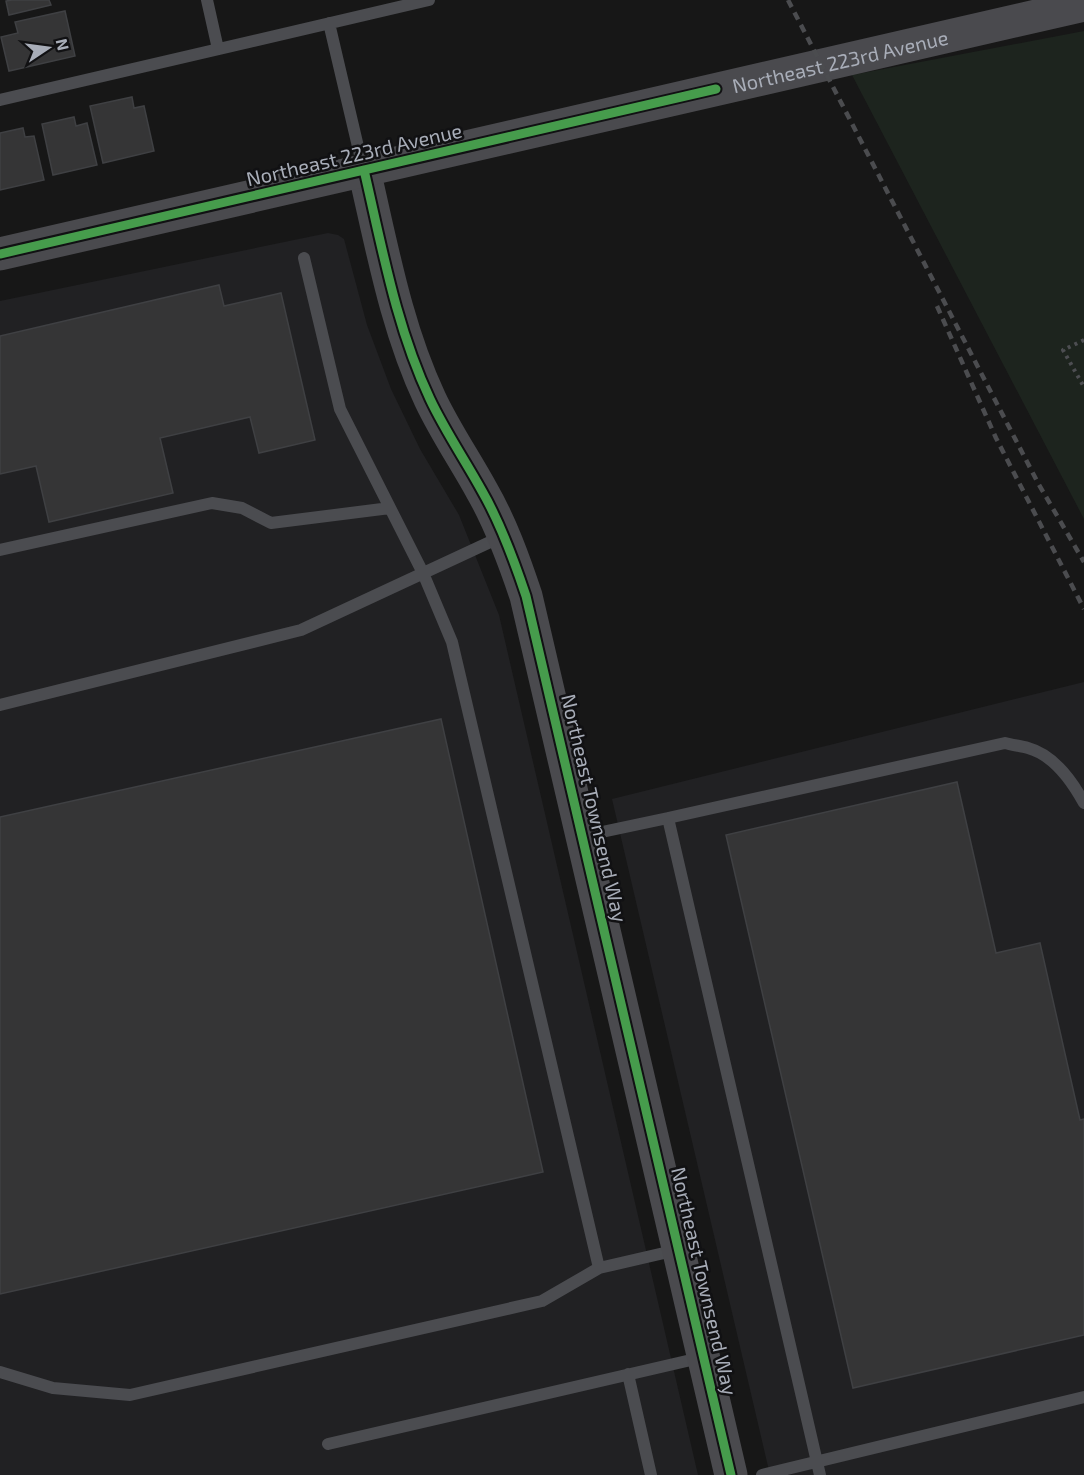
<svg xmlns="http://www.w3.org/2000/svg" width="1084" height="1475" font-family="'Exo 2',sans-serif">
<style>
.built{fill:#212123}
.green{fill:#1d241e}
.building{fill:#353536;stroke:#3f4043;stroke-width:1.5}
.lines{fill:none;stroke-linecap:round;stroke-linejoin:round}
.path{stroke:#4d4e52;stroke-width:4;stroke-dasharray:3 4.5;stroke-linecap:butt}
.lane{stroke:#4b4c50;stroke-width:12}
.secondary{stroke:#4a4a4e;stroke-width:33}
.rail{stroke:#4b4c4f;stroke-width:4.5;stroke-dasharray:8 6;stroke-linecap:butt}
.cycleway-casing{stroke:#111113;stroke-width:13}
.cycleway{stroke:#469c4c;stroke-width:9}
.labels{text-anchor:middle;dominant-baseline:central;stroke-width:5;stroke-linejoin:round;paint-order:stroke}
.street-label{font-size:20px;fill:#a8adb8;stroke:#111113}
</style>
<rect width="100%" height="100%" fill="#171717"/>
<path class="built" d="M 328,233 L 338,235 L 344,239 L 367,325 L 391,389 L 420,449 L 459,515 L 499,615 L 698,1475 L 0,1475 L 0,301 Z
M 1084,682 L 1084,1475 L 770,1475 L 612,799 Z"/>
<path class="green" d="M 1084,31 L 1084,519 L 852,75 Z"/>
<path class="building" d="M 12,0 L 49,0 L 51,5 L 9,15 L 6,1 Z
M 65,11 L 75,56 L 9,71 L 1,37 L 18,33 L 15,22 Z
M 132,97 L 134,108 L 144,106 L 154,151 L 103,163 L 90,106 Z
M 74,117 L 76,126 L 87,123 L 97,165 L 53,175 L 42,124 Z
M 23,128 L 25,137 L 34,136 L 44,180 L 0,190 L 0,133 Z
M 219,285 L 224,306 L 281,293 L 315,440 L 259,453 L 250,417 L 160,438 L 173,493 L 49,522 L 36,466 L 0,474 L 0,336 Z
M 441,719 L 543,1172 L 0,1294 L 0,817 Z
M 957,782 L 996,953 L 1040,943 L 1080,1120 L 1084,1119 L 1084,1335 L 853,1388 L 726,835 Z"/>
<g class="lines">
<path class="path" d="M 1084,340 L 1063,350 L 1084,387"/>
<path class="lane" d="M 207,0 L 218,49
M 329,23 L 363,168
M 0,100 L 429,0
M 304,258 L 340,409 L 423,573 L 452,642 L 599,1268
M 0,550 L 212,503 L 242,508 L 271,523 L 390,508
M 0,705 L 301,630 L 503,536
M 668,818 L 1005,743 C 1012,745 1021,746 1028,748 C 1054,755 1072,781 1084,803
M 583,836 L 668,818 L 820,1475
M 0,1372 L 53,1388 L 130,1395 L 542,1301 L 599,1268 L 677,1250
M 628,1374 L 651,1475
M 328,1444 L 704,1357
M 762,1475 L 1084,1397"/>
<g class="secondary">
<path d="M 364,170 C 382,247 396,327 430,399 C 445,431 465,460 482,491 C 501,524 514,560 526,596 L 731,1475"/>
<path id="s1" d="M 0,254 L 1084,5"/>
</g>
<path class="rail" d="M 788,0 L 1038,483 L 1084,562
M 937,306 L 996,438 L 1084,609"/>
<defs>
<path id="cycleway" d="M 364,170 C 382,247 396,327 430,399 C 445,431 465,460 482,491 C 501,524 514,560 526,596 L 731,1475
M 0,254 L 716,89"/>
</defs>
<use href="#cycleway" class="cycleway-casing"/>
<use href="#cycleway" class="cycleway"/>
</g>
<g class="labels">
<g class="street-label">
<text stroke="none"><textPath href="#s1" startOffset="862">Northeast 223rd Avenue</textPath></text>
<text transform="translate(354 154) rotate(-13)">Northeast 223rd Avenue</text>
<text transform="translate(595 808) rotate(77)">Northeast Townsend Way</text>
<text transform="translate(705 1281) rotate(77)">Northeast Townsend Way</text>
</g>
</g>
<g transform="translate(48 48) rotate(77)" stroke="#111113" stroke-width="4.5" paint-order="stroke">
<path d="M0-4.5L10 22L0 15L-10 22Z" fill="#a8adb8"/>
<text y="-9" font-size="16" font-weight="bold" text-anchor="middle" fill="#a8adb8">N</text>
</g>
</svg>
